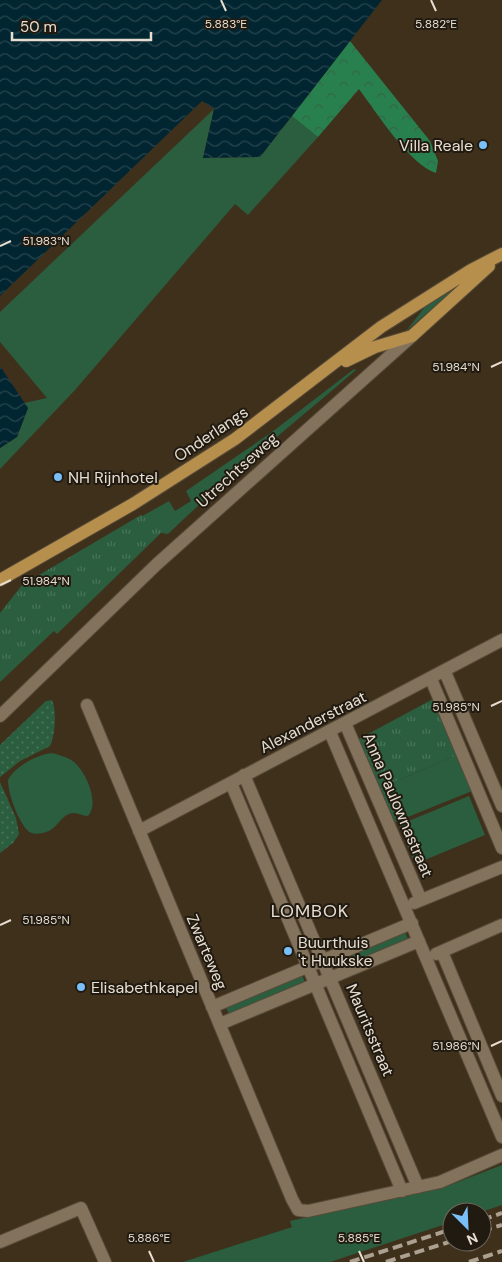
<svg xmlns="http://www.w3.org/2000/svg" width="502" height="1262" font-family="'DM Sans',sans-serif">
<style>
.grass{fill:#2a5e3f}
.forest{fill:url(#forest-crowns)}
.park{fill:url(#park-tufts)}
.garden{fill:url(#garden-dots)}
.water{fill:url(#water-waves)}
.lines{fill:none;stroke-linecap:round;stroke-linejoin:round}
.street-casing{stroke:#574b39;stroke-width:14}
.secondary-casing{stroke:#574b39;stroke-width:14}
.primary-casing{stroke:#574b39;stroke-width:14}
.street{stroke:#83735c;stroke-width:12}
.secondary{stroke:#83735c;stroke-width:12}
.primary{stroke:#b78f4c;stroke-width:12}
.rail{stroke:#aca091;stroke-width:4;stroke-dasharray:10 5;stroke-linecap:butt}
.ticks{fill:none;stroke:#e7ded1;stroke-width:2}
.poi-dot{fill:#7abff8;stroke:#201a11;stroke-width:2}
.labels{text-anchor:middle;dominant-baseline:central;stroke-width:4;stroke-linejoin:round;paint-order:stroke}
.poi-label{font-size:16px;fill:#e7ded1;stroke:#201a11;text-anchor:start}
.street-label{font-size:16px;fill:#e7ded1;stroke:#201a11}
.neighbourhood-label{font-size:18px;letter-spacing:1px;fill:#e7ded1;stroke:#201a11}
.ticks-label{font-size:12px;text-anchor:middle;fill:#e7ded1;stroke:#201a11;stroke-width:4;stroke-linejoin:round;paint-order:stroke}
</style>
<defs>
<pattern id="forest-crowns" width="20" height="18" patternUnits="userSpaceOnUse" patternTransform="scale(1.25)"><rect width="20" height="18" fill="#28804f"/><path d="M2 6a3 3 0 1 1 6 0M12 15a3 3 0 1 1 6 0" fill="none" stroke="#356548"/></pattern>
<pattern id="park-tufts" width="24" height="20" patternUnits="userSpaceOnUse" patternTransform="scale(1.25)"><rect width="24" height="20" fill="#2a5e3f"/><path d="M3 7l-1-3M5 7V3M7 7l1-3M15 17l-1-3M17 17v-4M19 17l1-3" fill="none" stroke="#49755a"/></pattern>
<pattern id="garden-dots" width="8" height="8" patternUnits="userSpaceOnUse" patternTransform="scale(1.25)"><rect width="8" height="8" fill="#2a5e3f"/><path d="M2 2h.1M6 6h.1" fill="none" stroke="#49755a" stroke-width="1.8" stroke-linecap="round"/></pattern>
<pattern id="water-waves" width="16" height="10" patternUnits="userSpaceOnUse" patternTransform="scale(1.25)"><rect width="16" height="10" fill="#022631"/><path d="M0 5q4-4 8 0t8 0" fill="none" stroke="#27454e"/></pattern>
</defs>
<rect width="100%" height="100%" fill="#3f301c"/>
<path class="grass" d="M 214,109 L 203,158 L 260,157 L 292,116 L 318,137 L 248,215 L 235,204 L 75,390 L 0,469 L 0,448 L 17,437 L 28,408 L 24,403 L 47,398 L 0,342 L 0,312 Z
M 454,288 L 453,291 L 406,331 L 428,303 Z
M 354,369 L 356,370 C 293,424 228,476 168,534 L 162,533 L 137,519 L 169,501 L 175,511 L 191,501 L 186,491 L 272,432 Z
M 52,753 C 59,755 68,757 74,762 C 86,772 100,803 88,816 C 81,816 76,811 69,814 C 60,817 57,829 46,832 C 40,834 31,835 27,830 C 18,820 8,794 8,780 C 14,767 38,754 52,753 Z
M 457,755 L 472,791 L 393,823 L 378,789 Z
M 469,796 L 485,835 L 415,864 L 399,825 Z
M 405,932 L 408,939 L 337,968 L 334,962 Z
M 302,975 L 305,982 L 229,1014 L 226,1007 Z
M 502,1165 L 502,1205 L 481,1212 L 452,1212 L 452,1222 L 330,1262 L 183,1262 L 292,1227 L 290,1221 L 445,1187 Z"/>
<path class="forest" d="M 350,41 L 430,141 L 438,161 L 436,173 C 410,165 376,112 359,89 L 318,137 L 292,116 Z"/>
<path class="park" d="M 141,515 L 163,531 L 57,634 L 54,631 L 0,682 L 0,613 L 22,585 Z
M 433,699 L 457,755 L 378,789 L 357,740 Z"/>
<path class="garden" d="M 52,700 C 57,712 55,735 50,746 L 20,761 L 0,777 L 0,745 L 46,701 Z
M 0,782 L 16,818 L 19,834 L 13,843 L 0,853 Z"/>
<path class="water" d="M 0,0 L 382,0 L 260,157 L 203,158 L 214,109 L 202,101 L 0,296 Z
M 0,366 L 28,408 L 17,437 L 0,448 Z"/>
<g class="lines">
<defs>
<path id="street" d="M 445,672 L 502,806
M 431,679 L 502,848
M 87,705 L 292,1199 L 298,1210 L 308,1211 L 440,1182 L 502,1155
M 345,723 L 421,900
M 330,732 L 502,1137
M 244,775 L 418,1187
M 231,783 L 402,1191
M 139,831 L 502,640
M 414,903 L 502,867
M 442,952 L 502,1096
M 436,954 L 502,925
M 212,1007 L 412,923
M 220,1024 L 419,941
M 0,1242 L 81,1208 L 105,1262"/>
<path id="secondary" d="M 0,716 L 157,564 L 412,336"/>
<path id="primary" d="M 346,361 L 375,347 L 412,336 L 489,266
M 0,580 L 133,504 L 235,439 L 381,327 L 471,270 L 502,254"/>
</defs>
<use href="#street" class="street-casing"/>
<use href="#secondary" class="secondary-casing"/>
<use href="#primary" class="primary-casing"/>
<use href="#street" class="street"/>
<use href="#secondary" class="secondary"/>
<use href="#primary" class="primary"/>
<path class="rail" d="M 482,1220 L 502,1213
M 482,1231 L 502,1225
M 350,1262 L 452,1229
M 386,1262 L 452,1241
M 469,1262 L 502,1251"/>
</g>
<path class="ticks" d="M 221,0 L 226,11M 431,0 L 436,11M 0,246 L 11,241M 491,367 L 502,362M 0,585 L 11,580M 491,706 L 502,701M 0,925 L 11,920M 491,1046 L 502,1041M 149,1251 L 154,1262M 359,1251 L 364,1262"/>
<g class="poi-dot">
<circle cx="483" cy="145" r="5"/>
<circle cx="58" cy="477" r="5"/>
<circle cx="288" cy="951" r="5"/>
<circle cx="81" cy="987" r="5"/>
</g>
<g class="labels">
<g class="poi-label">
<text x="473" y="145" text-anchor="end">Villa Reale</text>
<text x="68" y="477">NH Rijnhotel</text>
<text x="298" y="942">Buurthuis<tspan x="298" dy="18">'t Huukske</tspan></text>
<text x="91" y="987">Elisabethkapel</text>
</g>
<g class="street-label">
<text transform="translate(211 434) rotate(-34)">Onderlangs</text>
<text transform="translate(237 470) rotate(-42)">Utrechtseweg</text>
<text transform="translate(313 722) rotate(-27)">Alexanderstraat</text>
<text transform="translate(398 805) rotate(67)">Anna Paulownastraat</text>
<text transform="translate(207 952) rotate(67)">Zwarteweg</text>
<text transform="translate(370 1030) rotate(67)">Mauritsstraat</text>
</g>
<g class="neighbourhood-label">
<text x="310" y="911">LOMBOK</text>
</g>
</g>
<g class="ticks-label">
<text x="226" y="28">5.883°E</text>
<text x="436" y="28">5.882°E</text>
<text x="46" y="245">51.983°N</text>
<text x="456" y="371">51.984°N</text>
<text x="46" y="585">51.984°N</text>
<text x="456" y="711">51.985°N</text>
<text x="46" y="924">51.985°N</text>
<text x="456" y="1050">51.986°N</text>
<text x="149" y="1242">5.886°E</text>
<text x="359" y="1242">5.885°E</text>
</g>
<g transform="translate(467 1227) rotate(156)"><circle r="24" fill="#201a11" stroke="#70685e"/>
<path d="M0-4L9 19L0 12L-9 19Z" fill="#7abff8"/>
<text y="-8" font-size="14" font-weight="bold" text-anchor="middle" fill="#e7ded1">N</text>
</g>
<path d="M12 32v8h139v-8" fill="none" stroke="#e7ded1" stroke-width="2.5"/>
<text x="20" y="32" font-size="15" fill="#e7ded1" stroke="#201a11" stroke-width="4" paint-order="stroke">50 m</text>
</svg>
